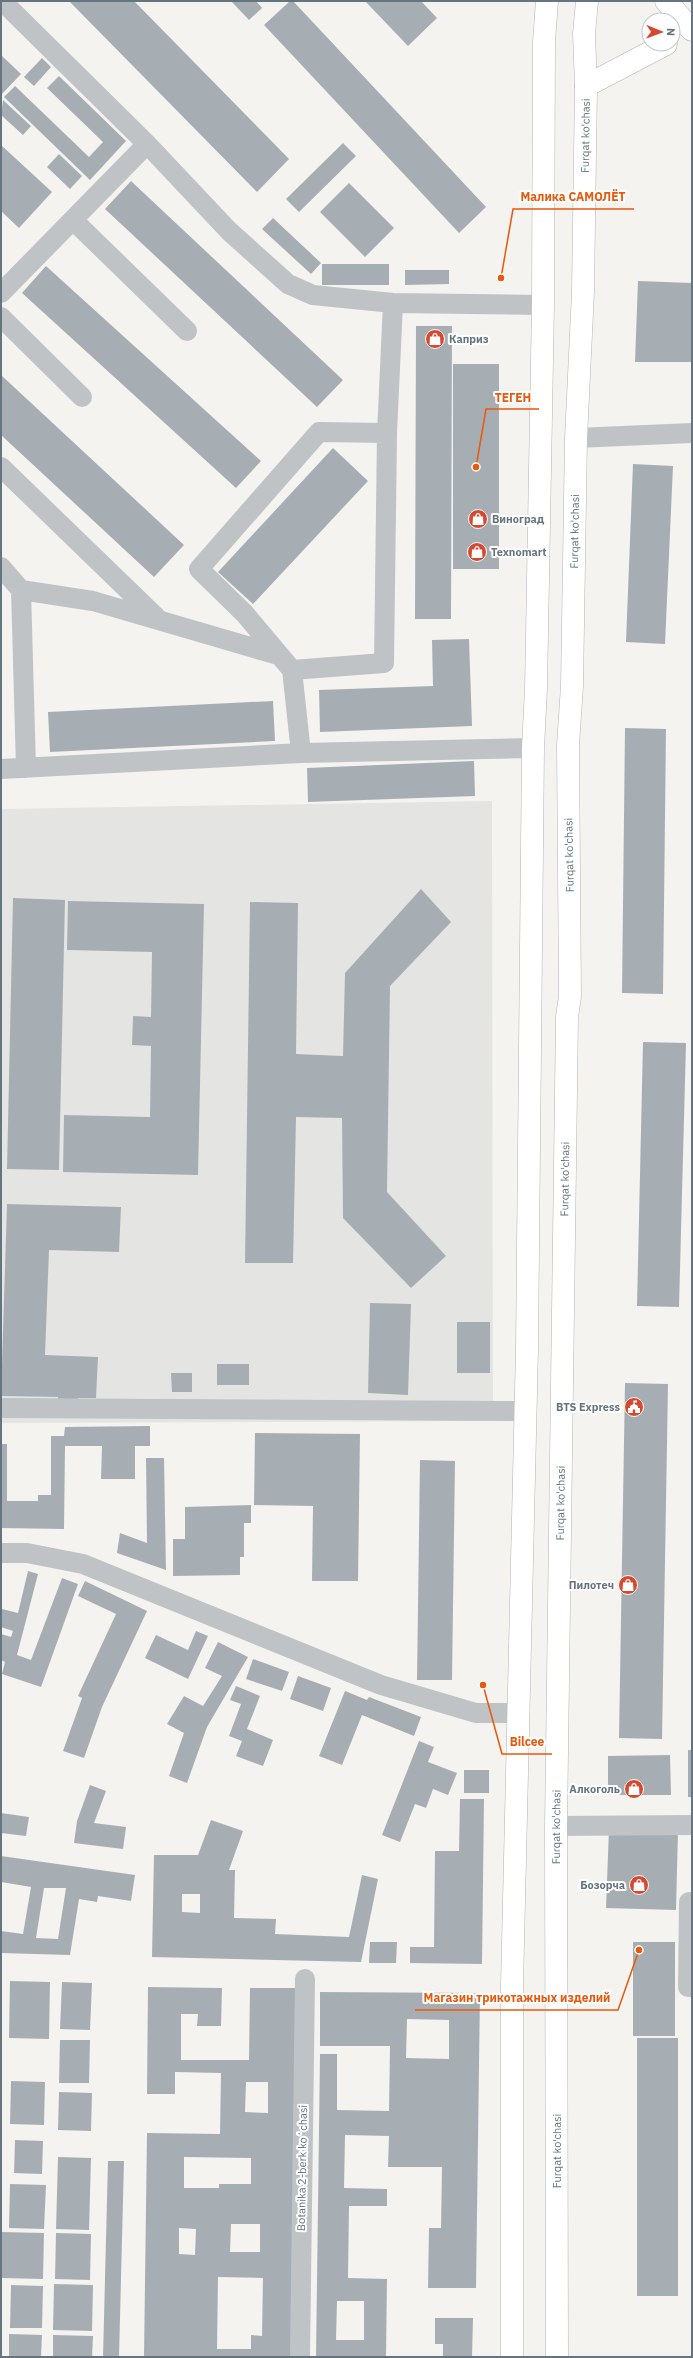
<svg xmlns="http://www.w3.org/2000/svg" width="693" height="2358" font-family="'IBM Plex Sans',sans-serif">
<style>
.built{fill:#e4e5e3}
.building{fill:#a7aeb3;fill-rule:evenodd}
.lines{fill:none;stroke-linecap:round;stroke-linejoin:round}
.secondary-casing{stroke:#b0b5b8;stroke-width:23}
.primary-casing{stroke:#b1b5b8;stroke-width:23}
.minor{stroke:#bfc3c6;stroke-width:20}
.secondary{stroke:#fff;stroke-width:22}
.primary{stroke:#fff;stroke-width:22}
.labels{text-anchor:middle;dominant-baseline:central;stroke-width:4;stroke-linejoin:round;paint-order:stroke}
.street-label{font-size:11px;fill:#65757f;stroke:#fff}
.poi-label{font-size:11px;font-weight:bold;fill:#65757f;stroke:#fff;text-anchor:end}
.leader{fill:none;stroke:#e8590c;stroke-width:1.5}
.callout-dot{fill:#e8590c;stroke:#fff;stroke-width:1.5}
.callout-label{font-size:12px;text-anchor:middle;font-weight:bold;fill:#e8590c;stroke:#fff;stroke-width:4;stroke-linejoin:round;paint-order:stroke}
</style>
<rect width="100%" height="100%" fill="#f4f3f0"/>
<path class="built" d="M 492,801 L 493,1421 L 1,1423 L 1,809 Z"/>
<path class="building" d="M 69,1 L 134,1 L 289,159 L 257,192 Z
M 231,1 L 256,1 L 262,8 L 249,20 Z
M 290,1 L 293,1 L 486,207 L 459,233 L 264,25 Z
M 365,1 L 421,1 L 437,18 L 408,46 Z
M 1,55 L 21,74 L 1,95 Z
M 42,58 L 51,67 L 34,86 L 24,77 Z
M 59,76 L 126,141 L 90,180 L 4,97 L 15,86 L 89,157 L 103,142 L 47,88 Z
M 3,100 L 31,126 L 23,135 L 1,115 Z
M 343,143 L 356,156 L 299,212 L 286,199 Z
M 1,145 L 52,192 L 19,228 L 1,211 Z
M 59,154 L 82,176 L 70,189 L 47,167 Z
M 131,181 L 343,380 L 317,407 L 105,209 Z
M 349,183 L 394,228 L 365,257 L 320,212 Z
M 273,218 L 321,263 L 311,274 L 262,229 Z
M 322,264 L 389,264 L 389,285 L 322,285 Z
M 46,266 L 261,461 L 236,488 L 22,293 Z
M 405,270 L 449,270 L 449,284 L 405,285 Z
M 638,281 L 692,283 L 692,362 L 635,362 Z
M 416,326 L 452,326 L 451,619 L 415,619 Z
M 453,364 L 499,364 L 499,569 L 453,569 Z
M 1,375 L 184,545 L 154,577 L 1,435 Z
M 333,448 L 368,481 L 253,604 L 218,572 Z
M 633,464 L 673,466 L 665,644 L 626,642 Z
M 469,639 L 472,726 L 320,732 L 319,690 L 433,686 L 432,640 Z
M 273,701 L 275,741 L 50,752 L 48,712 Z
M 625,728 L 666,729 L 663,994 L 622,993 Z
M 474,761 L 475,796 L 308,802 L 307,768 Z
M 421,889 L 451,922 L 390,986 L 387,1192 L 446,1256 L 411,1288 L 343,1218 L 342,1118 L 296,1117 L 293,1263 L 245,1263 L 250,902 L 298,903 L 296,1054 L 343,1056 L 345,973 Z
M 13,898 L 65,900 L 59,1170 L 7,1169 Z
M 68,901 L 204,904 L 198,1175 L 63,1172 L 64,1115 L 150,1117 L 151,1046 L 132,1045 L 133,1016 L 151,1017 L 152,952 L 67,950 Z
M 643,1042 L 686,1043 L 679,1307 L 637,1306 Z
M 7,1204 L 121,1207 L 119,1252 L 49,1250 L 45,1355 L 98,1357 L 96,1398 L 78,1398 L 78,1405 L 58,1404 L 58,1397 L 1,1396 Z
M 370,1303 L 411,1304 L 408,1395 L 368,1393 Z
M 457,1322 L 490,1322 L 490,1373 L 457,1373 Z
M 217,1364 L 249,1364 L 249,1385 L 217,1385 Z
M 171,1373 L 192,1373 L 192,1392 L 172,1392 Z
M 625,1383 L 668,1384 L 662,1739 L 619,1738 Z
M 150,1426 L 150,1446 L 135,1446 L 135,1479 L 101,1479 L 102,1446 L 65,1446 L 64,1529 L 1,1528 L 1,1444 L 7,1444 L 7,1501 L 38,1501 L 38,1495 L 51,1495 L 51,1436 L 64,1436 L 65,1427 Z
M 255,1433 L 360,1434 L 358,1581 L 312,1581 L 313,1506 L 254,1505 Z
M 146,1458 L 164,1458 L 166,1570 L 117,1553 L 120,1533 L 147,1543 Z
M 420,1460 L 455,1461 L 452,1680 L 417,1680 Z
M 251,1505 L 251,1523 L 244,1523 L 244,1557 L 240,1557 L 240,1575 L 173,1576 L 173,1539 L 185,1539 L 185,1507 Z
M 28,1571 L 38,1574 L 17,1655 L 31,1660 L 62,1578 L 78,1584 L 41,1687 L 2,1674 L 5,1662 L 1,1660 L 1,1634 L 11,1637 L 13,1631 L 1,1627 L 1,1613 L 2,1609 L 18,1613 Z
M 85,1581 L 147,1611 L 102,1707 L 84,1758 L 63,1751 L 82,1698 L 78,1696 L 116,1614 L 78,1596 Z
M 196,1631 L 208,1636 L 188,1679 L 145,1658 L 156,1635 L 188,1650 Z
M 218,1642 L 248,1657 L 207,1727 L 187,1783 L 169,1776 L 184,1733 L 167,1724 L 184,1696 L 203,1706 L 222,1676 L 205,1668 Z
M 253,1659 L 289,1672 L 282,1691 L 246,1679 Z
M 298,1676 L 331,1688 L 323,1711 L 290,1699 Z
M 236,1686 L 260,1696 L 247,1729 L 273,1740 L 263,1766 L 236,1756 L 242,1741 L 229,1736 L 241,1704 L 230,1700 Z
M 345,1691 L 367,1700 L 369,1697 L 421,1717 L 414,1736 L 362,1715 L 342,1765 L 319,1756 Z
M 419,1741 L 434,1747 L 428,1762 L 457,1773 L 448,1795 L 433,1789 L 426,1808 L 415,1804 L 400,1842 L 382,1835 Z
M 688,1750 L 692,1750 L 692,1797 L 688,1797 Z
M 670,1755 L 671,1795 L 608,1795 L 608,1756 Z
M 464,1770 L 489,1770 L 489,1793 L 464,1793 Z
M 90,1785 L 106,1791 L 94,1823 L 126,1827 L 123,1849 L 74,1843 L 77,1821 Z
M 460,1799 L 484,1799 L 482,1964 L 410,1963 L 410,1947 L 434,1947 L 435,1851 L 459,1851 Z
M 1,1813 L 29,1817 L 26,1836 L 1,1833 Z
M 211,1820 L 243,1831 L 229,1870 L 235,1870 L 234,1918 L 276,1919 L 275,1934 L 349,1937 L 362,1875 L 378,1879 L 361,1962 L 152,1957 L 154,1855 L 198,1855 ZM 182,1894 L 200,1894 L 200,1913 L 182,1912 Z
M 609,1829 L 678,1831 L 676,1910 L 606,1908 Z
M 1,1856 L 135,1875 L 131,1901 L 98,1896 L 97,1902 L 79,1899 L 70,1955 L 1,1953 L 1,1931 L 23,1934 L 31,1887 L 1,1882 ZM 44,1888 L 66,1888 L 58,1939 L 36,1938 Z
M 370,1942 L 397,1942 L 396,1963 L 369,1963 Z
M 633,1942 L 675,1942 L 675,2036 L 633,2036 Z
M 10,1981 L 50,1982 L 49,2039 L 9,2038 Z
M 62,1982 L 92,1983 L 90,2030 L 60,2029 Z
M 148,1987 L 222,1988 L 221,2026 L 197,2026 L 198,2014 L 181,2014 L 181,2060 L 249,2060 L 250,1988 L 296,1988 L 291,2357 L 144,2357 L 147,2133 L 220,2134 L 221,2073 L 175,2072 L 175,2094 L 147,2094 ZM 246,2082 L 268,2082 L 268,2113 L 245,2112 ZM 184,2157 L 251,2158 L 251,2184 L 219,2184 L 219,2188 L 184,2188 ZM 231,2224 L 260,2224 L 260,2252 L 230,2252 ZM 179,2228 L 196,2229 L 195,2255 L 179,2254 ZM 218,2277 L 263,2278 L 262,2336 L 251,2335 L 251,2349 L 217,2349 Z
M 320,1992 L 480,1993 L 476,2288 L 428,2288 L 429,2228 L 441,2228 L 442,2167 L 388,2167 L 389,2136 L 345,2135 L 344,2188 L 387,2189 L 387,2206 L 349,2206 L 348,2278 L 387,2279 L 386,2357 L 316,2357 L 320,2054 L 337,2054 L 337,2110 L 389,2111 L 390,2046 L 320,2046 ZM 407,2019 L 449,2020 L 449,2059 L 406,2058 ZM 337,2301 L 364,2301 L 364,2340 L 336,2340 Z
M 637,2038 L 678,2038 L 678,2296 L 637,2296 Z
M 60,2040 L 90,2040 L 89,2083 L 59,2083 Z
M 11,2081 L 45,2082 L 44,2125 L 10,2124 Z
M 59,2092 L 92,2093 L 91,2131 L 58,2130 Z
M 15,2140 L 43,2141 L 42,2174 L 14,2173 Z
M 58,2157 L 91,2158 L 89,2230 L 56,2229 Z
M 108,2161 L 124,2161 L 119,2357 L 103,2357 Z
M 10,2184 L 46,2185 L 44,2229 L 9,2228 Z
M 1,2232 L 44,2233 L 43,2279 L 1,2278 Z
M 56,2233 L 91,2234 L 90,2280 L 55,2279 Z
M 54,2284 L 93,2285 L 92,2331 L 53,2330 Z
M 11,2285 L 43,2286 L 42,2328 L 10,2328 Z
M 435,2318 L 473,2318 L 472,2357 L 443,2357 L 443,2344 L 435,2344 Z
M 9,2334 L 42,2335 L 41,2357 L 9,2357 Z
M 53,2335 L 93,2336 L 92,2357 L 53,2357 Z"/>
<g class="lines">
<defs>
<g id="secondary">
<path d="M 586,86 L 666,44"/>
<path d="M 512,2357 L 512,1986 L 527,1349 L 533,748 L 536,689 L 543,305 L 544,42 L 547,1"/>
<path id="s1" d="M 557,2357 L 556,1826 L 567,1017 L 570,996 L 568,745 L 572,686 L 576,438 L 583,292 L 586,86 L 584,34 L 587,1"/>
</g>
<path id="primary" d="M 666,1 L 692,30"/>
</defs>
<use href="#secondary" class="secondary-casing"/>
<use href="#primary" class="primary-casing"/>
<path class="minor" d="M 2,1 L 147,144 L 229,231 L 288,284 L 313,295 L 393,303 L 543,305
M 73,220 L 187,331
M 1,293 L 147,144
M 1,317 L 82,397
M 576,438 L 692,433
M 1,467 L 156,617
M 1,567 L 21,590 L 93,601 L 278,655
M 21,590 L 26,768
M 292,670 L 384,663 L 387,433 L 393,303
M 301,753 L 292,670 L 245,614 L 199,569 L 319,432 L 387,433
M 1,769 L 301,753 L 533,748
M 1,1408 L 526,1411
M 1,1553 L 27,1553 L 83,1564 L 381,1685 L 476,1713 L 520,1713
M 556,1826 L 692,1825
M 689,1902 L 688,1987 L 692,1987
M 300,2357 L 305,1979"/>
<use href="#secondary" class="secondary"/>
<use href="#primary" class="primary"/>
</g>
<defs>
<symbol id="shop-disc" viewBox="-11 -11 22 22"><circle r="9.5" fill="#d44930" stroke="#fff"/><path d="M-5-2.5h2.3a2.7 3.5 0 0 1 5.4 0H5L5.5 6h-11ZM-1.5-2.5h3a1.5 2.3 0 0 0-3 0Z" fill="#fff"/></symbol>
<symbol id="civic-disc" viewBox="-11 -11 22 22"><circle r="9.5" fill="#d44930" stroke="#fff"/><path d="M-.6-6.5H3V-4.5H.6V-3L4-1V1h2V6H-6V1h2V-1L-.6-3ZM-1.2 2.5V6h2.4V2.5Z" fill="#fff"/></symbol>
</defs>
<g fill-rule="evenodd">
<use href="#shop-disc" x="424" y="328" width="22" height="22"/>
<use href="#shop-disc" x="467" y="508" width="22" height="22"/>
<use href="#shop-disc" x="466" y="541" width="22" height="22"/>
<use href="#civic-disc" x="623" y="1396" width="22" height="22"/>
<use href="#shop-disc" x="617" y="1574" width="22" height="22"/>
<use href="#shop-disc" x="623" y="1778" width="22" height="22"/>
<use href="#shop-disc" x="628" y="1874" width="22" height="22"/>
</g>
<g class="labels">
<g class="street-label">
<text stroke="none"><textPath href="#s1" startOffset="2222">Furqat ko'chasi</textPath></text>
<text stroke="none"><textPath href="#s1" startOffset="1826">Furqat ko'chasi</textPath></text>
<text transform="translate(569 855) rotate(-91)">Furqat ko'chasi</text>
<text stroke="none"><textPath href="#s1" startOffset="1178">Furqat ko'chasi</textPath></text>
<text stroke="none"><textPath href="#s1" startOffset="854">Furqat ko'chasi</textPath></text>
<text stroke="none"><textPath href="#s1" startOffset="530">Furqat ko'chasi</textPath></text>
<text transform="translate(557 2151) rotate(-90)">Furqat ko'chasi</text>
<text transform="translate(302 2168) rotate(-89)">Botanika 2-berk koʻchasi</text>
</g>
<g class="poi-label">
<text x="449" y="339" text-anchor="start">Каприз</text>
<text x="492" y="519" text-anchor="start">Виноград</text>
<text x="491" y="552" text-anchor="start">Texnomart</text>
<text x="620" y="1407">BTS Express</text>
<text x="614" y="1585">Пилотеч</text>
<text x="620" y="1789">Алкоголь</text>
<text x="625" y="1885">Бозорча</text>
</g>
</g>
<path class="leader" d="M501 278L513 209H634M476 467L486 409H539M483 1685L502 1754H552M639 1950L618 2010H415"/>
<g class="callout-dot">
<circle cx="501" cy="278" r="4"/>
<circle cx="476" cy="467" r="4"/>
<circle cx="483" cy="1685" r="4"/>
<circle cx="639" cy="1950" r="4"/>
</g>
<g class="callout-label">
<text x="573" y="201">Малика САМОЛЁТ</text>
<text x="513" y="402">ТЕГЕН</text>
<text x="527" y="1746">Bilcee</text>
<text x="517" y="2002">Магазин трикотажных изделий</text>
</g>
<rect width="693" height="2358" fill="none" stroke="#65757f" stroke-width="4"/>
<g transform="translate(661 32) rotate(91)"><circle r="19" fill="#ffffff" stroke="#c1c8cc"/>
<path d="M0-3L7 15L0 10L-7 15Z" fill="#d44930"/>
<text y="-6" font-size="11" font-weight="bold" text-anchor="middle" fill="#65757f">N</text>
</g>
</svg>
